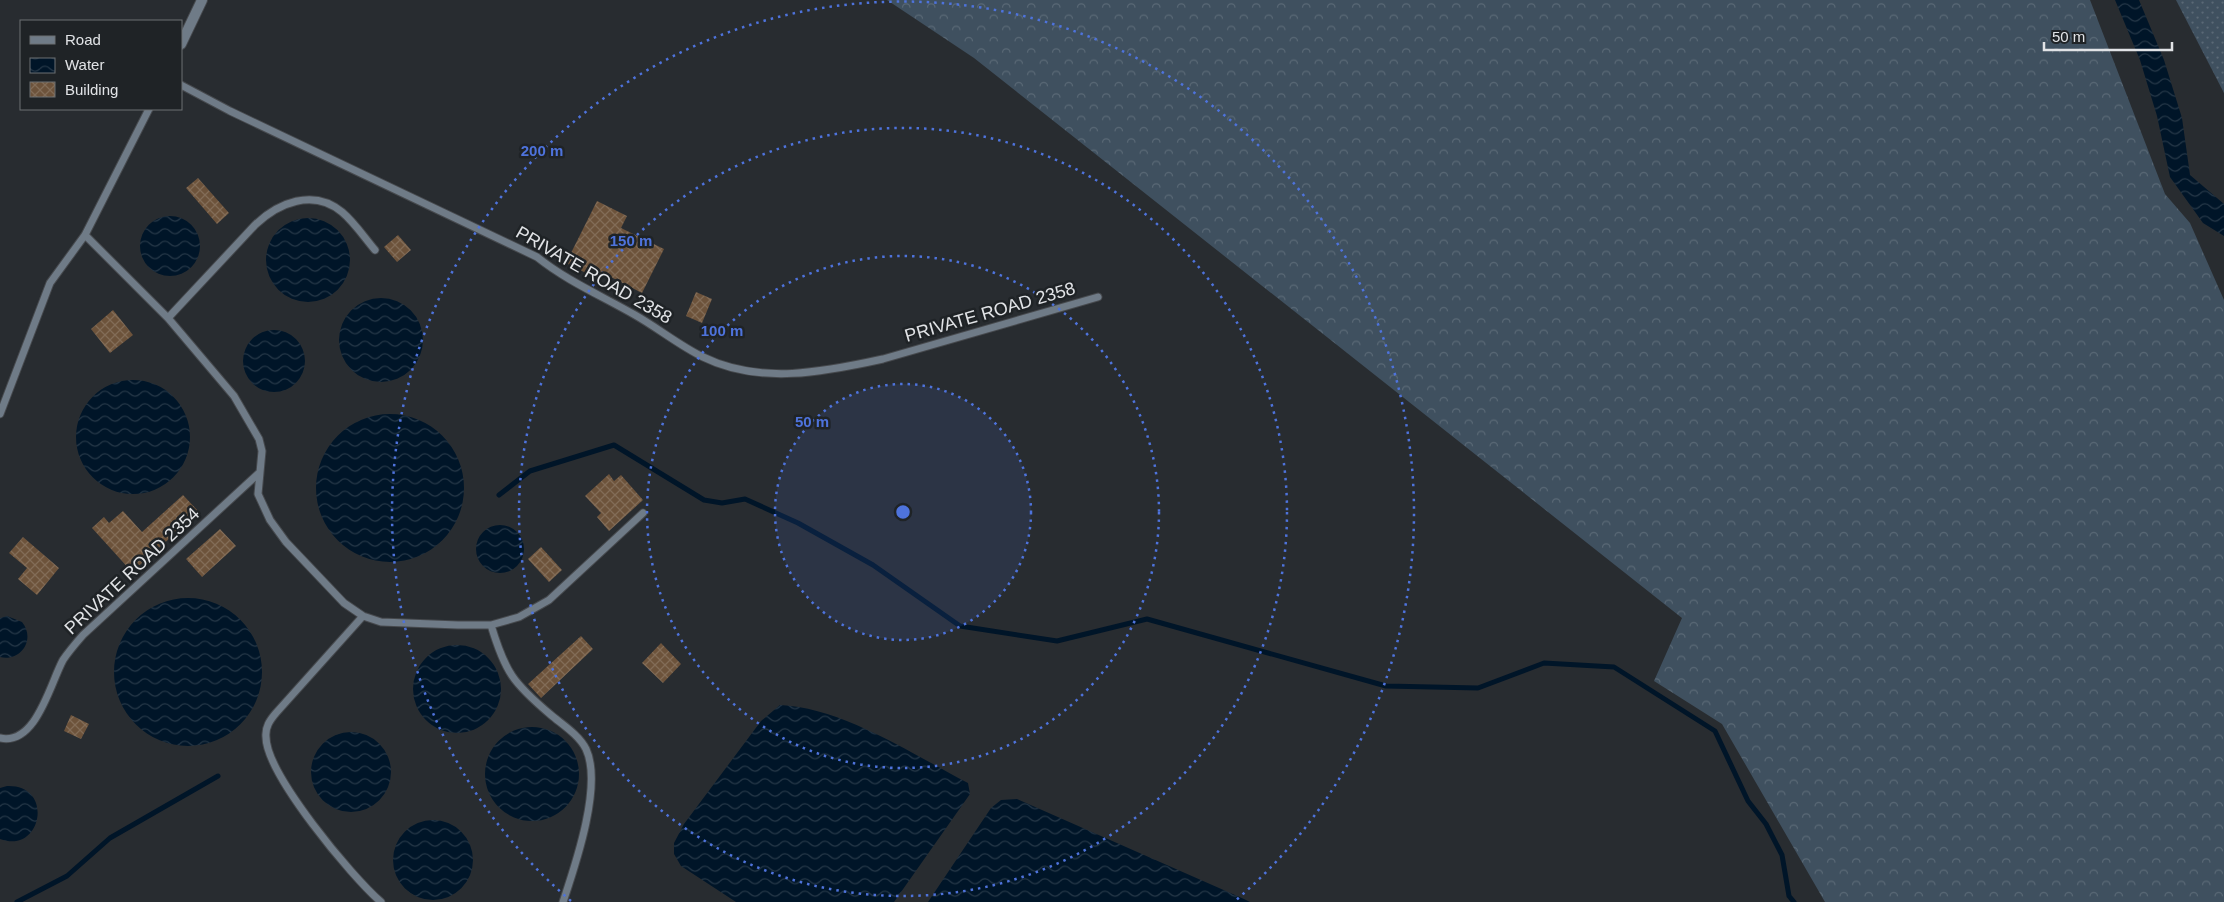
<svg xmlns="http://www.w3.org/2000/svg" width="2224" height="902" font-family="Helvetica,sans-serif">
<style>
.grass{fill:url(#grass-dots)}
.forest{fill:url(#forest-crowns)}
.water{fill:url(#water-waves)}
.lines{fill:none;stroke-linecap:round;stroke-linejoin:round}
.stream{stroke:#001528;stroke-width:5}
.building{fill:url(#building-cross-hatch)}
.lane-casing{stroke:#46494d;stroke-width:9}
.street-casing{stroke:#46494d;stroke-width:12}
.lane{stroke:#6f7b87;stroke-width:7}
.street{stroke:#6f7b87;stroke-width:10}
.ring{fill:none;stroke:#4e73dc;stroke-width:2.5;stroke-dasharray:2.5 5}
.labels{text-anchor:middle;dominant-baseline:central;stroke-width:5;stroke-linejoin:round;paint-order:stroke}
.street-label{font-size:18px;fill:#e1e3e6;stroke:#1f2326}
.centre{fill:#4e73dc;stroke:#1f2326;stroke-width:2.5}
.ring-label{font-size:15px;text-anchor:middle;font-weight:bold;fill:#4e73dc;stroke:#1f2326;stroke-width:5;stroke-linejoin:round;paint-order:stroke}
</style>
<defs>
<pattern id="grass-dots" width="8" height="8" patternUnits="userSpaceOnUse" patternTransform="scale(1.25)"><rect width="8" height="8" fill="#3f505f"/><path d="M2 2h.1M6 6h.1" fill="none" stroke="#5a6976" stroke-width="1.8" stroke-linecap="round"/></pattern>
<pattern id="forest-crowns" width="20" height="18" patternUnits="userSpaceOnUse" patternTransform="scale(1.25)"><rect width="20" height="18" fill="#3f505f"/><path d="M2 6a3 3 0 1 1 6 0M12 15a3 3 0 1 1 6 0" fill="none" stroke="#5a6976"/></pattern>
<pattern id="water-waves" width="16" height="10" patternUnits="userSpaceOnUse" patternTransform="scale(1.25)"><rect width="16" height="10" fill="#001528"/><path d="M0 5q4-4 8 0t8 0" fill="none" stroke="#253747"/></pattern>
<pattern id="building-cross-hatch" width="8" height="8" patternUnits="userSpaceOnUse" patternTransform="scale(1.25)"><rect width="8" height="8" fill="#6d533b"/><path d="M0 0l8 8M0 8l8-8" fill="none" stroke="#826c57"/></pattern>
</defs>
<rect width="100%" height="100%" fill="#282c30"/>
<path class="grass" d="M 2176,0 L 2224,0 L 2224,93 Z"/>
<path class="forest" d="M 887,0 L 2090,0 L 2165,194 L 2190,223 L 2224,300 L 2224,902 L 1825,902 L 1722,724 L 1654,681 L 1682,618 L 974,58 Z"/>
<path class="water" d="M 2115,0 L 2139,0 L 2164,60 L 2182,118 L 2190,175 L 2224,204 L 2224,236 L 2203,223 L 2170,177 L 2157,116 L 2140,60 Z
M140 246a30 30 0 1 1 60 0a30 30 0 1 1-60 0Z
M266 260a42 42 0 1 1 84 0a42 42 0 1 1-84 0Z
M339 340a42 42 0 1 1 84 0a42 42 0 1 1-84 0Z
M243 361a31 31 0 1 1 62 0a31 31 0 1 1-62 0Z
M76 437a57 57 0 1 1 114 0a57 57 0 1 1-114 0Z
M316 488a74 74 0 1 1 148 0a74 74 0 1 1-148 0Z
M476 549a24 24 0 1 1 48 0a24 24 0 1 1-48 0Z
M114 672a74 74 0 1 1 148 0a74 74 0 1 1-148 0Z
M 7,616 L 22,622 C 36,639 21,662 0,657 L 0,618 Z
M413 689a44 44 0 1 1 88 0a44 44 0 1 1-88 0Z
M 780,705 C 841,707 914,755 968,783 L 970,794 L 894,902 L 736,902 L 681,866 L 674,854 L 674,843 L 684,824 L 761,721 Z
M485 774a47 47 0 1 1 94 0a47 47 0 1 1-94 0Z
M311 772a40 40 0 1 1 80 0a40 40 0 1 1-80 0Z
M 7,786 C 55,784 42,855 0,839 L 0,788 Z
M 1017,799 L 1244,899 L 1250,902 L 928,902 L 991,808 L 1001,800 Z
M393 860a40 40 0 1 1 80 0a40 40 0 1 1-80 0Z"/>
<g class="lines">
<path class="stream" d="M 499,495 L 530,471 L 614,445 L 704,500 L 722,503 L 745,499 L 798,523 L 873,565 L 960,626 L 1057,641 L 1147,619 L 1386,686 L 1478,688 L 1544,663 L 1614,667 L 1715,731 L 1748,801 L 1766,824 L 1782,855 L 1789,896 L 1794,902
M 17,902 L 67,876 L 110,838 L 218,776"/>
</g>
<path class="building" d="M 198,178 L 229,213 L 217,224 L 186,188 Z
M 597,201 L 627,216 L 621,228 L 664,249 L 642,293 L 603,273 L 600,280 L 566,263 Z
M 398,235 L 411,250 L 397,262 L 384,247 Z
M 696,292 L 712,299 L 702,323 L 686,316 Z
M 113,310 L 133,335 L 110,353 L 91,329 Z
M 609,474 L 614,481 L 621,475 L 643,500 L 609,531 L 597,517 L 601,513 L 585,496 Z
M 183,495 L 199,512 L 132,572 L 92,528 L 104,517 L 109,523 L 123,511 L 142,532 Z
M 220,529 L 236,546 L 202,577 L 186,559 Z
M 23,537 L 59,568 L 37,595 L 18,579 L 27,568 L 9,553 Z
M 541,547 L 562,570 L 549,582 L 528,559 Z
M 581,636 L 593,649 L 541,698 L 528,684 Z
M 661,643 L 681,664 L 663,683 L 642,663 Z
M 71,715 L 89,724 L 81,739 L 64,731 Z"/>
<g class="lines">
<defs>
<path id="lane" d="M 181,85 L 230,111 L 537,257 C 567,281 602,296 635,315 C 658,328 680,346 703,357 C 760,385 824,372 883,359 L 1098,297
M 85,235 L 168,318 L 234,396 L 259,439 L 262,451 L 258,494 L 270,520 L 286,542 L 344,603 L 363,616 L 381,622 L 458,625 L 491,625 L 519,617 L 549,600 L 643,513
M 168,318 L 255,225 C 278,203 313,188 342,212 C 354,222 364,237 375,250
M 0,414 L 50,283 L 85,235 L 149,109
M 363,616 L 276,713 C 270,720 265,727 266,737 C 266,774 352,877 381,902
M 491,625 C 505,672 513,683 551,715 C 563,725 579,735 586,749 C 603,785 575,866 563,902
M 0,738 C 36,746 50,684 63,660 C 69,651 76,643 83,635 L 259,473"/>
<path id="street" d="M 181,44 L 202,0"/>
</defs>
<use href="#lane" class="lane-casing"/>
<use href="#street" class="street-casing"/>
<use href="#lane" class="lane"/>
<use href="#street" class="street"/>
</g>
<circle cx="903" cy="512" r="128" fill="#4e73dc" fill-opacity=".12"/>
<g class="ring">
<circle cx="903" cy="512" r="128"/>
<circle cx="903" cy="512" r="256"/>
<circle cx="903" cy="512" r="384"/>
<path d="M571 901A511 511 0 1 1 1235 901"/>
</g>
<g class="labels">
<g class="street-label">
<text transform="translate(594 275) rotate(30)">PRIVATE ROAD 2358</text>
<text transform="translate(990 312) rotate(-16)">PRIVATE ROAD 2358</text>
<text transform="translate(132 571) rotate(-43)">PRIVATE ROAD 2354</text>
</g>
</g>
<circle cx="903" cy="512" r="8" class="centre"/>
<g class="ring-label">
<text x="542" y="156">200 m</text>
<text x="631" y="246">150 m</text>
<text x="722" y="336">100 m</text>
<text x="812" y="427">50 m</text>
</g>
<rect x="20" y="20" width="162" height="90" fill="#1f2326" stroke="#6d7073"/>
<rect x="30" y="36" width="25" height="8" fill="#6f7b87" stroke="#6d7073"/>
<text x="65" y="45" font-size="15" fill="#e1e3e6">Road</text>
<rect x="30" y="58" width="25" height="15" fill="url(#water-waves)" stroke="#6d7073"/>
<text x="65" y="70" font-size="15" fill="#e1e3e6">Water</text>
<rect x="30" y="82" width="25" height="15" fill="url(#building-cross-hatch)" stroke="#6d7073"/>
<text x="65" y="95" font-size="15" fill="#e1e3e6">Building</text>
<path d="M2044 42v8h128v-8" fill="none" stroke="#e1e3e6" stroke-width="2.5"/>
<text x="2052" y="42" font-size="15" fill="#e1e3e6" stroke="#1f2326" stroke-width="4" paint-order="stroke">50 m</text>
</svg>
